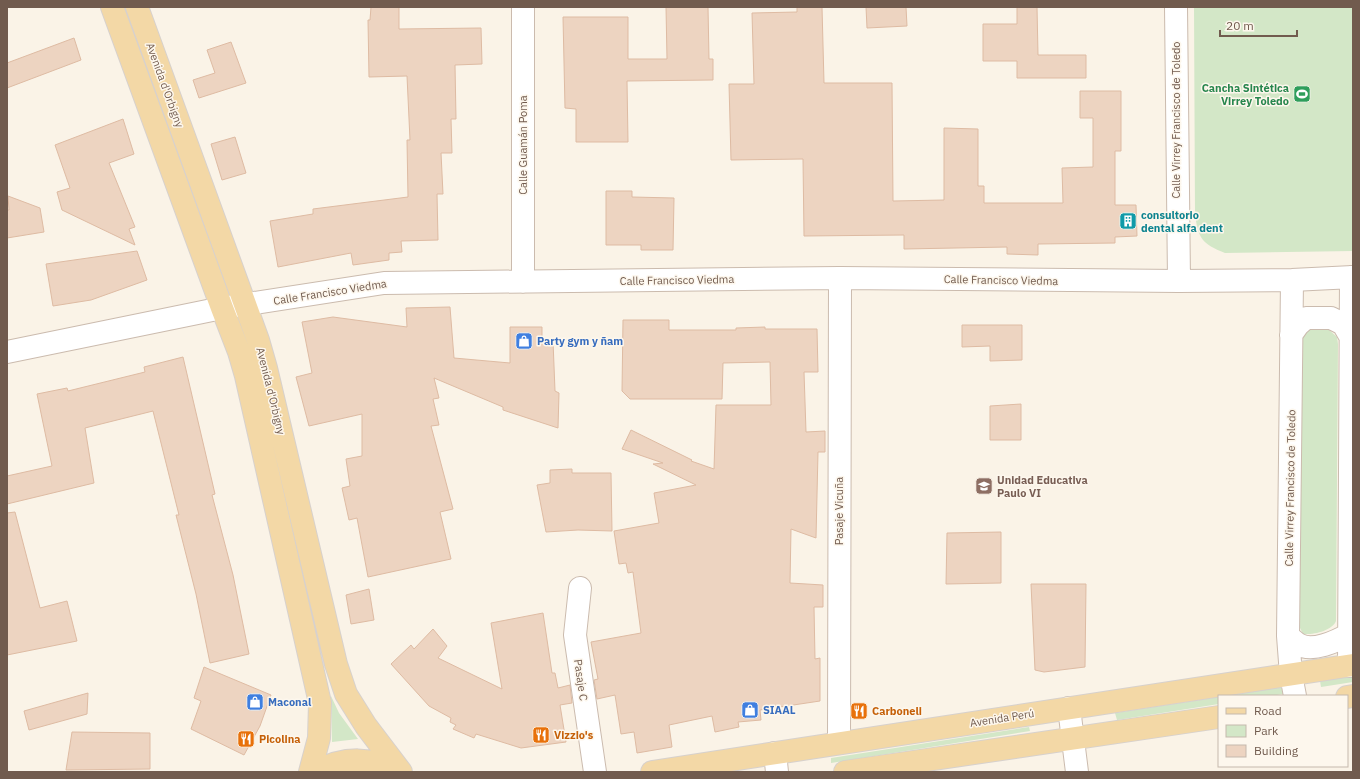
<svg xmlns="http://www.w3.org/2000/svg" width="1360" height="779" font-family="'IBM Plex Sans',sans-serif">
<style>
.green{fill:#d3e7c7}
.building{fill:#edd4c1;stroke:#debba3}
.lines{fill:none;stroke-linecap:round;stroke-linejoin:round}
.minor-casing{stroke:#cbbbae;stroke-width:24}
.major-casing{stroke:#d7d1cd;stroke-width:24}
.minor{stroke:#fff;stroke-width:22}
.major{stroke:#f3d8a6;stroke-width:22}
.labels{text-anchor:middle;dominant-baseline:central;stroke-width:3;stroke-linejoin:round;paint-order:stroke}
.street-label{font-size:11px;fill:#715b4e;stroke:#fdf7ed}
.leisure-label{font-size:11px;font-weight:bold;fill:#27864d;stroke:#fdf7ed;text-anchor:end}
.culture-label{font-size:11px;font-weight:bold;fill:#0d838f;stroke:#fdf7ed;text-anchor:start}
.shop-label{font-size:11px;font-weight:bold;fill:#366cbe;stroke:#fdf7ed;text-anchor:start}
.education-label{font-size:11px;font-weight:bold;fill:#785e54;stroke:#fdf7ed;text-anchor:start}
.food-label{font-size:11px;font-weight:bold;fill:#c56008;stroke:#fdf7ed;text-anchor:start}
</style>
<rect width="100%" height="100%" fill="#faf3e7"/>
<path class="green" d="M 1194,7 L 1353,7 L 1353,251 L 1225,253 C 1202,244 1198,238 1195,214 Z
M 1310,328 L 1328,329 L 1337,337 L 1338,344 L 1336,621 C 1332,631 1313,635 1303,634 L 1299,626 L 1299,341 Z
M 1353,676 L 1353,682 L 1321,687 L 1320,681 Z
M 1281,687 L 1283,694 L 1271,696 L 1223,696 Z
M 331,696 L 339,713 L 358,739 L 332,742 Z
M 1219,697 L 1219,704 L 1117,720 L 1115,713 Z
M 1029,727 L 1030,731 L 831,763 L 831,758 Z"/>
<path class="building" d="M 371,7 L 399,7 L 399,29 L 481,28 L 482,64 L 455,65 L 456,119 L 451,119 L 452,153 L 441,153 L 443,194 L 437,194 L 438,240 L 401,241 L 402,252 L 389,253 L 389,260 L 353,265 L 351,253 L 278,267 L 270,221 L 313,214 L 313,209 L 408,197 L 407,140 L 410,140 L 407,76 L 369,77 L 368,20 L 370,20 Z
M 666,7 L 708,7 L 709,59 L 713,59 L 713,80 L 627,81 L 628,142 L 576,142 L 576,109 L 565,108 L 563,17 L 628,17 L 628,59 L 667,59 Z
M 797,7 L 822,7 L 824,83 L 892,83 L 893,201 L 944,200 L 944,128 L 978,129 L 978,186 L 984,186 L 984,203 L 1063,203 L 1062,168 L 1093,167 L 1093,118 L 1080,118 L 1080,91 L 1121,91 L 1121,151 L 1115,151 L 1115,205 L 1136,205 L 1137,236 L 1115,237 L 1115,243 L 1038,244 L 1038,255 L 1007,254 L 1007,247 L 904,249 L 904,235 L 804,236 L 803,159 L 731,160 L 729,84 L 754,84 L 752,13 L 797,12 Z
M 866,7 L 906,7 L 907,26 L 867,28 Z
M 1017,7 L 1037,7 L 1038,55 L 1086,55 L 1086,78 L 1017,78 L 1017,61 L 983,61 L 983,24 L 1017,24 Z
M 74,38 L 81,60 L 7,88 L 7,63 Z
M 231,42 L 246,83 L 199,98 L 193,80 L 215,73 L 207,50 Z
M 123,119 L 134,154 L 109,163 L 135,227 L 129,229 L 135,245 L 62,210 L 57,192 L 70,188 L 55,145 Z
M 235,137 L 246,173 L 222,180 L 211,144 Z
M 606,191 L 632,191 L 632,197 L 674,198 L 673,250 L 641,250 L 641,245 L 606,245 Z
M 8,196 L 40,208 L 44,232 L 7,238 L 7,210 L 9,210 Z
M 137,251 L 147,280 L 91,300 L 53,306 L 46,264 Z
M 450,307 L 454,358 L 510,363 L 510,327 L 542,327 L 542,341 L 553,341 L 555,391 L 559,393 L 558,428 L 503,410 L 503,407 L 434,378 L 439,398 L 433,399 L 439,425 L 431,426 L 453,509 L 440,512 L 451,559 L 368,577 L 357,518 L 349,520 L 342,488 L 350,486 L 346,459 L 362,456 L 362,414 L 309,426 L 296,377 L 312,373 L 302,322 L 333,317 L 407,327 L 406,308 Z
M 623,320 L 669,320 L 669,330 L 736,330 L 736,328 L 765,327 L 765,329 L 817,329 L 818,372 L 804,372 L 806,432 L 825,431 L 825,452 L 818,452 L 816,538 L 791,529 L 790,583 L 823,585 L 823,607 L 814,607 L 815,659 L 820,658 L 820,701 L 760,710 L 761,720 L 738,722 L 739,727 L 715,732 L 712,716 L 669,725 L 672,747 L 637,753 L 634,732 L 621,734 L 615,695 L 597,699 L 594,680 L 598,679 L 591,642 L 641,633 L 633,572 L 628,573 L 626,563 L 619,564 L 614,531 L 659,523 L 654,493 L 696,485 L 653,464 L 663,463 L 622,449 L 631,430 L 692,460 L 691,461 L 714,469 L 716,405 L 771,405 L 770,362 L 723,363 L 722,399 L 630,399 L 622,391 Z
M 962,325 L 1022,325 L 1022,360 L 990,361 L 990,346 L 962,347 Z
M 183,357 L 215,494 L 212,495 L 233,575 L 249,654 L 210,663 L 196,594 L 176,515 L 179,515 L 153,411 L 85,428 L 94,483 L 7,504 L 7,476 L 52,466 L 37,394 L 67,388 L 68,391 L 145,372 L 144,367 Z
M 1021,404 L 1021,440 L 990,440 L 990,406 Z
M 572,469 L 572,473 L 611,473 L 612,531 L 578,530 L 546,532 L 537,485 L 550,483 L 550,470 Z
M 15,512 L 40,608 L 67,601 L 77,641 L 7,655 L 7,513 Z
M 1001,532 L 1001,583 L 946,584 L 947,533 Z
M 1031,584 L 1086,584 L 1085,667 L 1044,672 L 1035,670 Z
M 369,589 L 374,620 L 351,624 L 346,595 Z
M 543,613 L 552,673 L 555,673 L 558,688 L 570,685 L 572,703 L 560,705 L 566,742 L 521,748 L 476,734 L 474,738 L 453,729 L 456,725 L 450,722 L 451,718 L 429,706 L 391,664 L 411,645 L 414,649 L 433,629 L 447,646 L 438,658 L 502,689 L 491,623 Z
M 204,667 L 271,695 L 260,726 L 244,755 L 191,729 L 201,701 L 194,698 Z
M 88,693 L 87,714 L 29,730 L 24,711 Z
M 72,732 L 150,733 L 150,769 L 66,770 Z"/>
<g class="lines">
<defs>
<path id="minor" d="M 1176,7 L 1179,281
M 1292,280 L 1288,636 L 1291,675 L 1295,696
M 523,282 L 523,7
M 1291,335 L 1298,325 L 1306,318 L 1331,318 L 1343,324 L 1350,336
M 7,352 L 222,308 L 384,283 L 840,278 L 1179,281 L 1292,280 L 1353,277
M 580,588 L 575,635 L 595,772
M 1288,636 C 1291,638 1295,642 1298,644 C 1312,653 1337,641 1349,634
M 1349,666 L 1351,277
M 1069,708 L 1077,772
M 839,743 L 840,278
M 775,753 L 777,772"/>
<path id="major" d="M 112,7 L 222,308 L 239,352 L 246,376 L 320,703 L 319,738 L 310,772
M 137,7 L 258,340 L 266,368 L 336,664 L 346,694 L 366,726 L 401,772
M 1347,697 L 1353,696
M 317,772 C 343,756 373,757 399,772
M 652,772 L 1353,665
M 845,772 L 1219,717"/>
</defs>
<use href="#minor" class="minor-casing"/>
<use href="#major" class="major-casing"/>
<use href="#minor" class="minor"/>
<use href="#major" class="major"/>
</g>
<defs>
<symbol id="stadium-square" viewBox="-11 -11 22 22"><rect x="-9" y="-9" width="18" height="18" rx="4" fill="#2e9e5b" stroke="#fdf7ed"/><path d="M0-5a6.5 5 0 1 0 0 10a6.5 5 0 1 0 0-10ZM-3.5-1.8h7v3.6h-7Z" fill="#fff"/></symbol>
<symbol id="building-square" viewBox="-11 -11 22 22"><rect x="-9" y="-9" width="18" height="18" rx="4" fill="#0f9aa8" stroke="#fdf7ed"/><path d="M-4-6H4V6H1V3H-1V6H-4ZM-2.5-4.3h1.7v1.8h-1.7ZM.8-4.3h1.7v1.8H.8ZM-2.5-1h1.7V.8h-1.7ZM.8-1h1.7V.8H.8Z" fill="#fff"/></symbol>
<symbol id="shop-square" viewBox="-11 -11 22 22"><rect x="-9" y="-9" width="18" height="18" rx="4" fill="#3f7fe0" stroke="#fdf7ed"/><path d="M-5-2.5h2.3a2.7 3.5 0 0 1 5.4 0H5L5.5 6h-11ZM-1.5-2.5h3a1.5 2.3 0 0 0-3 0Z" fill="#fff"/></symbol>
<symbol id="school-square" viewBox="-11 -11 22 22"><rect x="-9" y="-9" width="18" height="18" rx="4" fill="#8d6e63" stroke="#fdf7ed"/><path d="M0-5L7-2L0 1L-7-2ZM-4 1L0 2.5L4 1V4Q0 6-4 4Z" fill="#fff"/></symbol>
<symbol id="restaurant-square" viewBox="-11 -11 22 22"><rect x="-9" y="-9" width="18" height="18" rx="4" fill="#e8710a" stroke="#fdf7ed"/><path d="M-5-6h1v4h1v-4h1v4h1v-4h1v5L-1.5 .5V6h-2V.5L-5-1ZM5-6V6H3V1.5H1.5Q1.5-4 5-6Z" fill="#fff"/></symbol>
</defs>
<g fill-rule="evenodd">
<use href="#stadium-square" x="1292" y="84" width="20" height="20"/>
<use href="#building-square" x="1118" y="211" width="20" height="20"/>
<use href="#shop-square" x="514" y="331" width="20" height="20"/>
<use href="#school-square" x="974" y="476" width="20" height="20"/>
<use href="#shop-square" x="245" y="692" width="20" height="20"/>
<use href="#shop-square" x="740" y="700" width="20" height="20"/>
<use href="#restaurant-square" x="849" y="701" width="20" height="20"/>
<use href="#restaurant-square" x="531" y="725" width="20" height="20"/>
<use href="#restaurant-square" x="236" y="729" width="20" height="20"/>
</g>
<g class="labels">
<g class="street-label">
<text transform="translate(165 85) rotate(70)">Avenida d'Orbigny</text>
<text transform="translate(1176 120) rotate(-90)">Calle Virrey Francisco de Toledo</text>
<text transform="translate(523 145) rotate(-90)">Calle Guamán Poma</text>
<text transform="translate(677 280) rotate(-1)">Calle Francisco Viedma</text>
<text transform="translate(1001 280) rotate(1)">Calle Francisco Viedma</text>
<text transform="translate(330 292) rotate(-9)">Calle Francisco Viedma</text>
<text transform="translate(271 391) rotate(76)">Avenida d'Orbigny</text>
<text transform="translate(1290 488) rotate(-89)">Calle Virrey Francisco de Toledo</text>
<text transform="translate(839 511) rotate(-90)">Pasaje Vicuña</text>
<text transform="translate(581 680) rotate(82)">Pasaje C</text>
<text transform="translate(1002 718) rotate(-9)">Avenida Perú</text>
</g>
<g class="leisure-label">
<text x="1289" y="88">Cancha Sintética<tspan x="1289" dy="13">Virrey Toledo</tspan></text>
</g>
<g class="culture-label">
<text x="1141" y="215">consultorio<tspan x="1141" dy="13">dental alfa dent</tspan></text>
</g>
<g class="shop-label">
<text x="537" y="341">Party gym y ñam</text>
<text x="268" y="702">Maconal</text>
<text x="763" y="710">SIAAL</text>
</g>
<g class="education-label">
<text x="997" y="480">Unidad Educativa<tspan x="997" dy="13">Paulo VI</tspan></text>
</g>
<g class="food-label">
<text x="872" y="711">Carboneli</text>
<text x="554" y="735">Vizzio's</text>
<text x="259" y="739">Picolina</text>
</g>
</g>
<rect width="1360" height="779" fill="none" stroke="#715b4e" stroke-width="16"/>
<rect x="1218" y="695" width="130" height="72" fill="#fdf7ed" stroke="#c5b9ad"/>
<rect x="1226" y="708" width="20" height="6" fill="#f3d8a6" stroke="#c5b9ad"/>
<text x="1254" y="715" font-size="12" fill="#715b4e">Road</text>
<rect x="1226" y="725" width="20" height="12" fill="#d3e7c7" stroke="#c5b9ad"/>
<text x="1254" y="735" font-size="12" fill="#715b4e">Park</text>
<rect x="1226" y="745" width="20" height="12" fill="#edd4c1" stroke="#c5b9ad"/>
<text x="1254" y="755" font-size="12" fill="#715b4e">Building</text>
<path d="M1220 30v6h77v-6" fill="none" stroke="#715b4e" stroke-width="2"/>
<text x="1226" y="30" font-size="12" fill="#715b4e" stroke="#fdf7ed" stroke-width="3" paint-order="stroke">20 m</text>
</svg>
